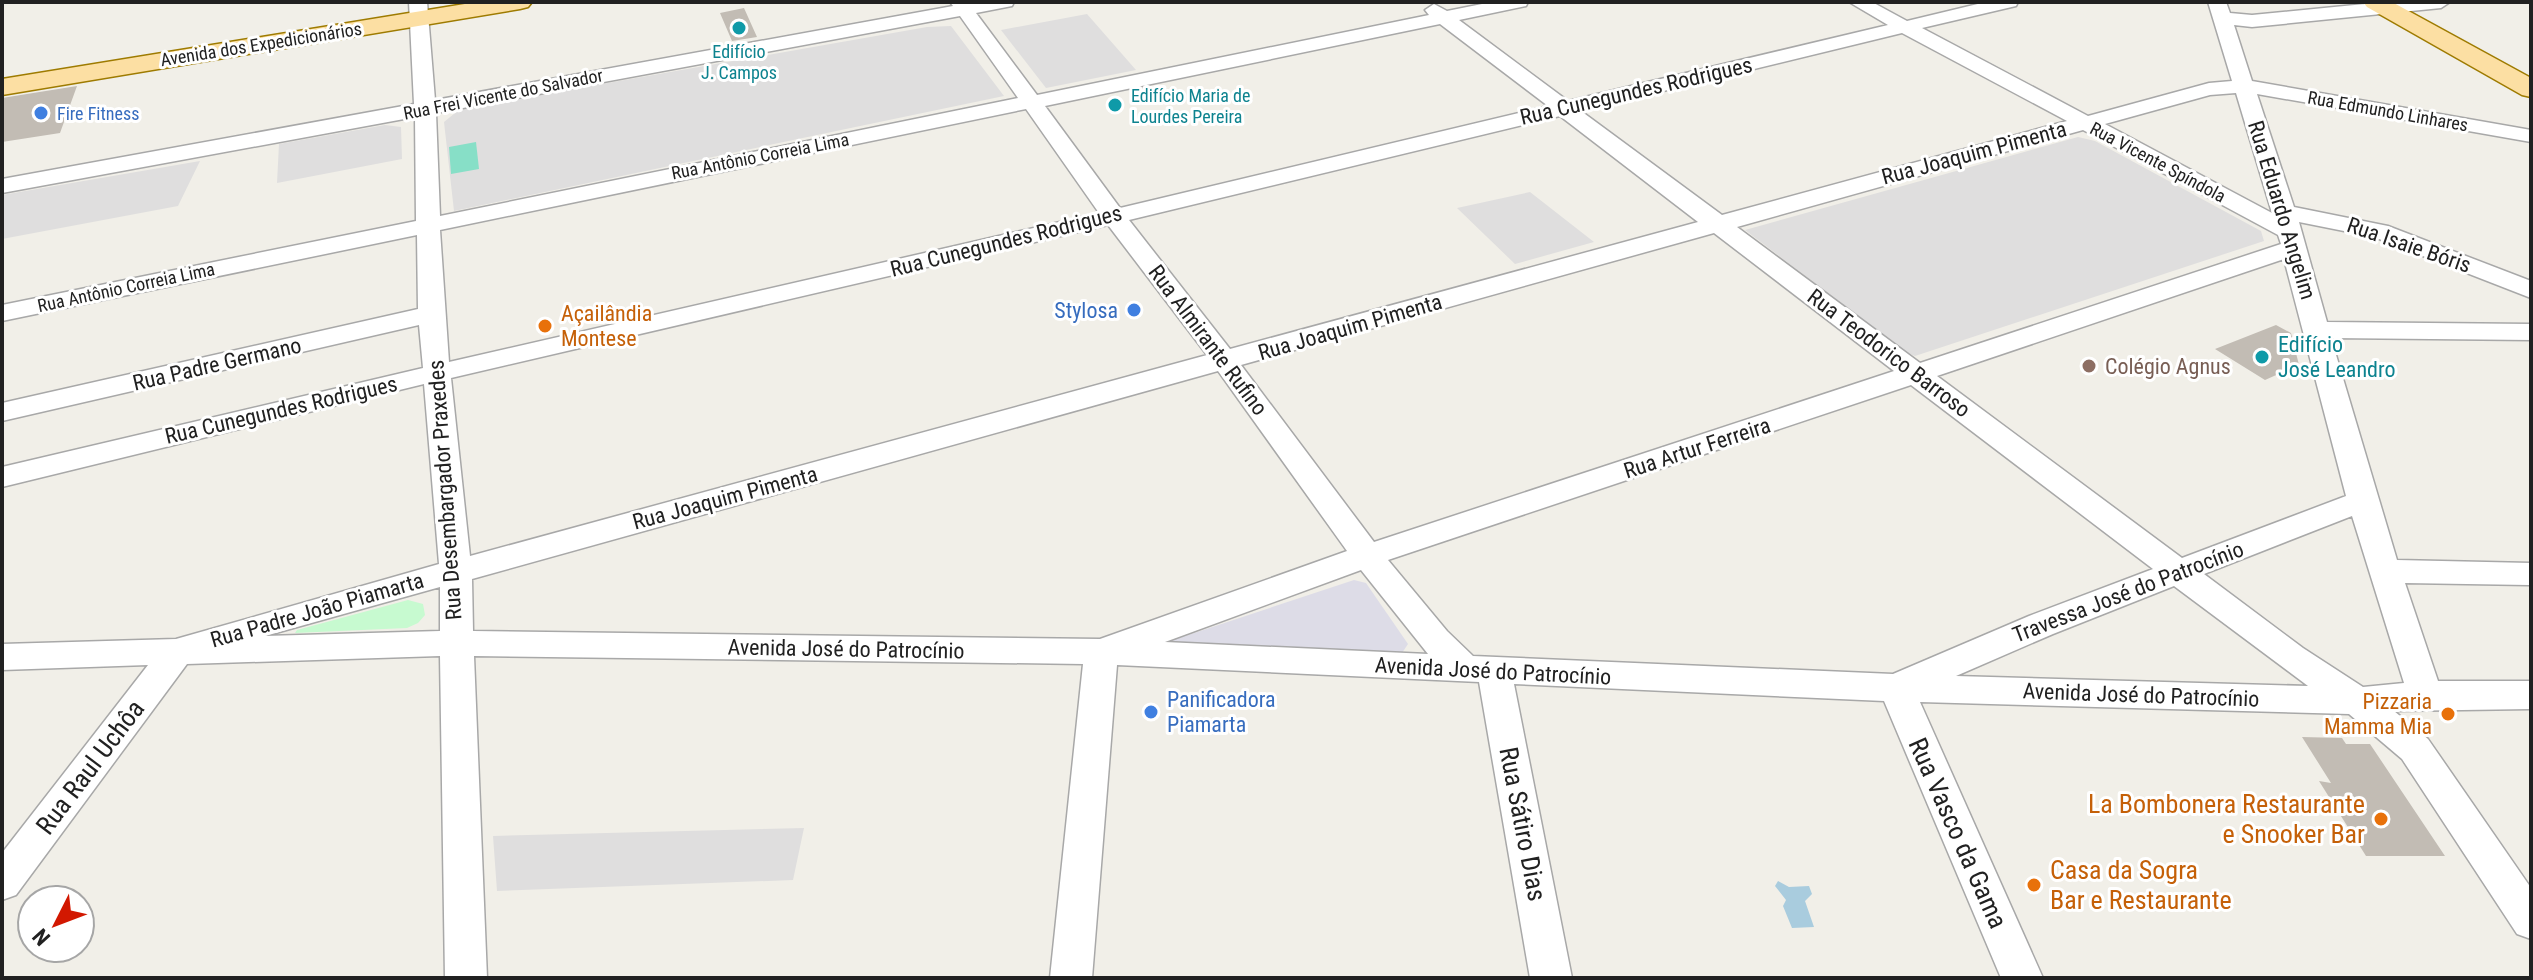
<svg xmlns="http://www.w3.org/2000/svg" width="2533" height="980" font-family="'Roboto Condensed',sans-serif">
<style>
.residential{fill:#dfdede}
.park{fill:#c7fad0}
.pitch{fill:#87dfc7}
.plaza{fill:#dddce7}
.water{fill:#a9ccde}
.building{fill:#c2bcb4}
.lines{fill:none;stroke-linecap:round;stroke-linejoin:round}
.minor-casing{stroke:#a8a8a8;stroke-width:3}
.major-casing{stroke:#9e7b01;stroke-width:3}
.minor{fill:#fff;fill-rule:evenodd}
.major{fill:#fcdfa3;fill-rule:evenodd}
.culture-dot{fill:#0f9aa8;stroke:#fff;stroke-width:3}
.shop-dot{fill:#3f7fe0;stroke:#fff;stroke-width:3}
.food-dot{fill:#e8710a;stroke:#fff;stroke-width:3}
.education-dot{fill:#8d6e63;stroke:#fff;stroke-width:3}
.labels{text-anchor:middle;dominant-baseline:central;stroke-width:6;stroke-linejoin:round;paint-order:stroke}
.far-street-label{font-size:18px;fill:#212121;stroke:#fff}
.far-culture-label{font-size:18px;fill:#0d838f;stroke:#fff}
.far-shop-label{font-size:18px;fill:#366cbe;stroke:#fff;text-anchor:start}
.street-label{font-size:22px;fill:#212121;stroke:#fff}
.shop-label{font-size:22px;fill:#366cbe;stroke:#fff;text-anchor:end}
.food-label{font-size:22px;fill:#c56008;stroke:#fff;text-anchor:start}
.culture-label{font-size:22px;fill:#0d838f;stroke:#fff;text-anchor:start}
.education-label{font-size:22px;fill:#785e54;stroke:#fff;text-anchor:start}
.near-street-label{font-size:26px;fill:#212121;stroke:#fff}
.near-food-label{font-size:26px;fill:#c56008;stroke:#fff;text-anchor:end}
</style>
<rect width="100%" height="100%" fill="#f1efe8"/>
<path class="residential" d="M 1087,14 L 1136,70 L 1046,88 L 1001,30 Z
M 951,26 L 1004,96 L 454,211 L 444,122 L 460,109 L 927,27 Z
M 385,125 L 401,127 L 402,159 L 277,183 L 279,144 Z
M 2078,137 L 2095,141 L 2261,231 L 2264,241 L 1915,356 L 1905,352 L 1745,230 Z
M 200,161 L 178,206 L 2,239 L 2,195 Z
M 1530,192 L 1594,242 L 1515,264 L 1457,208 Z
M 804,828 L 793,880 L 497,891 L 493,836 Z"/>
<path class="park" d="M 408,600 L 423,604 L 425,615 L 418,623 L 407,628 L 295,633 L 297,630 Z"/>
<path class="pitch" d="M 476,142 L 479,169 L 451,174 L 449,147 Z"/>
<path class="plaza" d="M 1354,580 L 1366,583 L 1408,644 L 1402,653 L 1164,643 Z"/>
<path class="water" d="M 1778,881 L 1789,887 L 1809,886 L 1812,894 L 1805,901 L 1814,927 L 1792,928 L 1783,906 L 1786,900 L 1775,886 Z"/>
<path class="building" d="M 744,8 L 757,37 L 732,41 L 720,13 Z
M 77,86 L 60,133 L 2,142 L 2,98 Z
M 2276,325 L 2291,333 L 2299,365 L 2265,380 L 2215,349 Z
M 2302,737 L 2342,738 L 2346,744 L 2370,744 L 2445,856 L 2366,856 L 2319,781 L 2331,783 Z"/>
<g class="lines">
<defs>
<path id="minor" d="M 409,2 L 427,2 L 435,100 L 953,6 L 950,2 L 1014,2 L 1012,6 L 976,13 L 1037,95 L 1429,15 L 1425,10 L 1434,4 L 1447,11 L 1492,2 L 1528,2 L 1526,6 L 1459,20 L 1568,101 L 1888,25 L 1849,2 L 1872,2 L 1907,21 L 1986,2 L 2018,2 L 2016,6 L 1922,28 L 2088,116 L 2209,83 L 2232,81 L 2208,2 L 2226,2 L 2230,13 L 2252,15 L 2385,2 L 2450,2 L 2441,8 L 2252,27 L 2234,25 L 2252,81 L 2531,130 L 2531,142 L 2257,94 L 2294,207 L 2388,226 L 2531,281 L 2531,298 L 2374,237 L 2299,222 L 2327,322 L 2531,324 L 2531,340 L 2331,338 L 2397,560 L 2531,563 L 2531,585 L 2528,585 L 2405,583 L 2438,681 L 2531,681 L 2531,709 L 2394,711 L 2428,739 L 2531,888 L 2531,939 L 2517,934 L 2402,759 L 2349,714 L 1920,702 L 2043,978 L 2001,978 L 1884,701 L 1514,684 L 1572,978 L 1530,978 L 1479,682 L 1117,665 L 1092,978 L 1050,978 L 1083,664 L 474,656 L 487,978 L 445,978 L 440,656 L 187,664 L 16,895 L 2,900 L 2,853 L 148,665 L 2,670 L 2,644 L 176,639 L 439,564 L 424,384 L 2,487 L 2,467 L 423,368 L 419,325 L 2,421 L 2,403 L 418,309 L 417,235 L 2,321 L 2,305 L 416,221 L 415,117 L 2,193 L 2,179 L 414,104 ZM 960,16 L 1018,98 L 440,216 L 436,113 ZM 1440,24 L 1548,106 L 1120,208 L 1045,106 ZM 1902,33 L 2067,121 L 1722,215 L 1581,111 ZM 2236,93 L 2272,213 L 2105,124 L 2210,95 ZM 1026,109 L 1099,213 L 449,362 L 440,230 ZM 1560,116 L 1698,222 L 1230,349 L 1129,220 ZM 2083,130 L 2278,235 L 2281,244 L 1920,363 L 1737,227 ZM 1108,225 L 1207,355 L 470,556 L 451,378 ZM 1714,233 L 1894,371 L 1374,542 L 1241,365 ZM 2284,259 L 2346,496 L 2182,558 L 1937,376 ZM 1218,371 L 1347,551 L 1100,639 L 473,631 L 472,579 ZM 1911,385 L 2153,569 L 2029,616 L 1893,674 L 1473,656 L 1447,631 L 1388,560 ZM 2352,516 L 2404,683 L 2363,687 L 2303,648 L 2204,574 ZM 1361,570 L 1428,654 L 1165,642 ZM 2174,586 L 2308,686 L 1956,676 L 2053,634 ZM 440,587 L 440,631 L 265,636 Z"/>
<path id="major" d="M 477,2 L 532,2 L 528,7 L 520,9 L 2,95 L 2,79 Z
M 2363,2 L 2392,2 L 2531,78 L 2531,97 L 2522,95 L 2367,7 Z"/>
</defs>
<use href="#minor" class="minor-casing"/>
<use href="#major" class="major-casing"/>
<use href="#minor" class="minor"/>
<use href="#major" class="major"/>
</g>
<g class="culture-dot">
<circle cx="739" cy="28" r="8"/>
<circle cx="1115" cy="105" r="8"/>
<circle cx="2262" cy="357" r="8"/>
</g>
<g class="shop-dot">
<circle cx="41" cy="113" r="8"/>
<circle cx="1134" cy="310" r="8"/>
<circle cx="1151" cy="712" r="8"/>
</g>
<g class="food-dot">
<circle cx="545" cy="326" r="8"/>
<circle cx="2448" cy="714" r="8"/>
<circle cx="2381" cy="819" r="8"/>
<circle cx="2034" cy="885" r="8"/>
</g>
<circle class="education-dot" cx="2089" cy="366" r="8"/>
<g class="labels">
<g class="far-street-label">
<text transform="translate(261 44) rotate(-9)">Avenida dos Expedicionários</text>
<text transform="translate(503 94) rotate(-11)">Rua Frei Vicente do Salvador</text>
<text transform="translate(2388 111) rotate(10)">Rua Edmundo Linhares</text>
<text transform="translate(760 156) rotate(-11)">Rua Antônio Correia Lima</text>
<text transform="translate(2158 162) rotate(28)">Rua Vicente Spíndola</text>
<text transform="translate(126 287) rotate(-12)">Rua Antônio Correia Lima</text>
</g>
<g class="far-culture-label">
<text x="739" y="51">Edifício<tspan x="739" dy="21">J. Campos</tspan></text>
<text x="1131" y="95" text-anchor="start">Edifício Maria de<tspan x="1131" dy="21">Lourdes Pereira</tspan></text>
</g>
<g class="far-shop-label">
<text x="57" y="113">Fire Fitness</text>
</g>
<g class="street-label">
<text transform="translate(1636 91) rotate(-13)">Rua Cunegundes Rodrigues</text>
<text transform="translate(1974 153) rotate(-15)">Rua Joaquim Pimenta</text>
<text transform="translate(2282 210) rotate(73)">Rua Eduardo Angelim</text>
<text transform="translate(1006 241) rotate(-14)">Rua Cunegundes Rodrigues</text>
<text transform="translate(2409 245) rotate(19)">Rua Isaie Bóris</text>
<text transform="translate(1350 327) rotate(-16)">Rua Joaquim Pimenta</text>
<text transform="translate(1208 340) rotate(53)">Rua Almirante Rufino</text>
<text transform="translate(1889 353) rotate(37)">Rua Teodorico Barroso</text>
<text transform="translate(217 364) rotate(-13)">Rua Padre Germano</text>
<text transform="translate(281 410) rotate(-13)">Rua Cunegundes Rodrigues</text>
<text transform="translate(1697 448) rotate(-18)">Rua Artur Ferreira</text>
<text transform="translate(445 490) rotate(-94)">Rua Desembargador Praxedes</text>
<text transform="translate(725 498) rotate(-15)">Rua Joaquim Pimenta</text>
<text transform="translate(2128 592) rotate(-21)">Travessa José do Patrocínio</text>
<text transform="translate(317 610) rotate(-16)">Rua Padre João Piamarta</text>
<text transform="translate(846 649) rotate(1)">Avenida José do Patrocínio</text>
<text transform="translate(1493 671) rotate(3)">Avenida José do Patrocínio</text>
<text transform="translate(2141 695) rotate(2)">Avenida José do Patrocínio</text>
</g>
<g class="shop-label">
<text x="1118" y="310">Stylosa</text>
<text x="1167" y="699" text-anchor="start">Panificadora<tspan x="1167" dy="25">Piamarta</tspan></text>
</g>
<g class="food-label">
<text x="561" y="313">Açailândia<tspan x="561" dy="25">Montese</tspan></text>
<text x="2432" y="701" text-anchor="end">Pizzaria<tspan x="2432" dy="25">Mamma Mia</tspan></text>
</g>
<g class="culture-label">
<text x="2278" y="344">Edifício<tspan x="2278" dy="25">José Leandro</tspan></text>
</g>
<g class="education-label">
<text x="2105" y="366">Colégio Agnus</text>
</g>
<g class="near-street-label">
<text transform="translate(90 767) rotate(-53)">Rua Raul Uchôa</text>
<text transform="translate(1523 824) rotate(79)">Rua Sátiro Dias</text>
<text transform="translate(1958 833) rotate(66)">Rua Vasco da Gama</text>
</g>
<g class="near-food-label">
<text x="2365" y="804">La Bombonera Restaurante<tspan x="2365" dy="30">e Snooker Bar</tspan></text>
<text x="2050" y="870" text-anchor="start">Casa da Sogra<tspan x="2050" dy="30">Bar e Restaurante</tspan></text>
</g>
</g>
<rect width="2533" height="980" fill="none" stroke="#212121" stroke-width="8"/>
<g transform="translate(56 924) rotate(228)"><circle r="38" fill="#ffffff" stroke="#a6a6a6" stroke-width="2"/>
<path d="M0-6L14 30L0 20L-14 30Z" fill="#d21801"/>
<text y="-12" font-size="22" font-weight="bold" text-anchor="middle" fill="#212121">N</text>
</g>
</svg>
